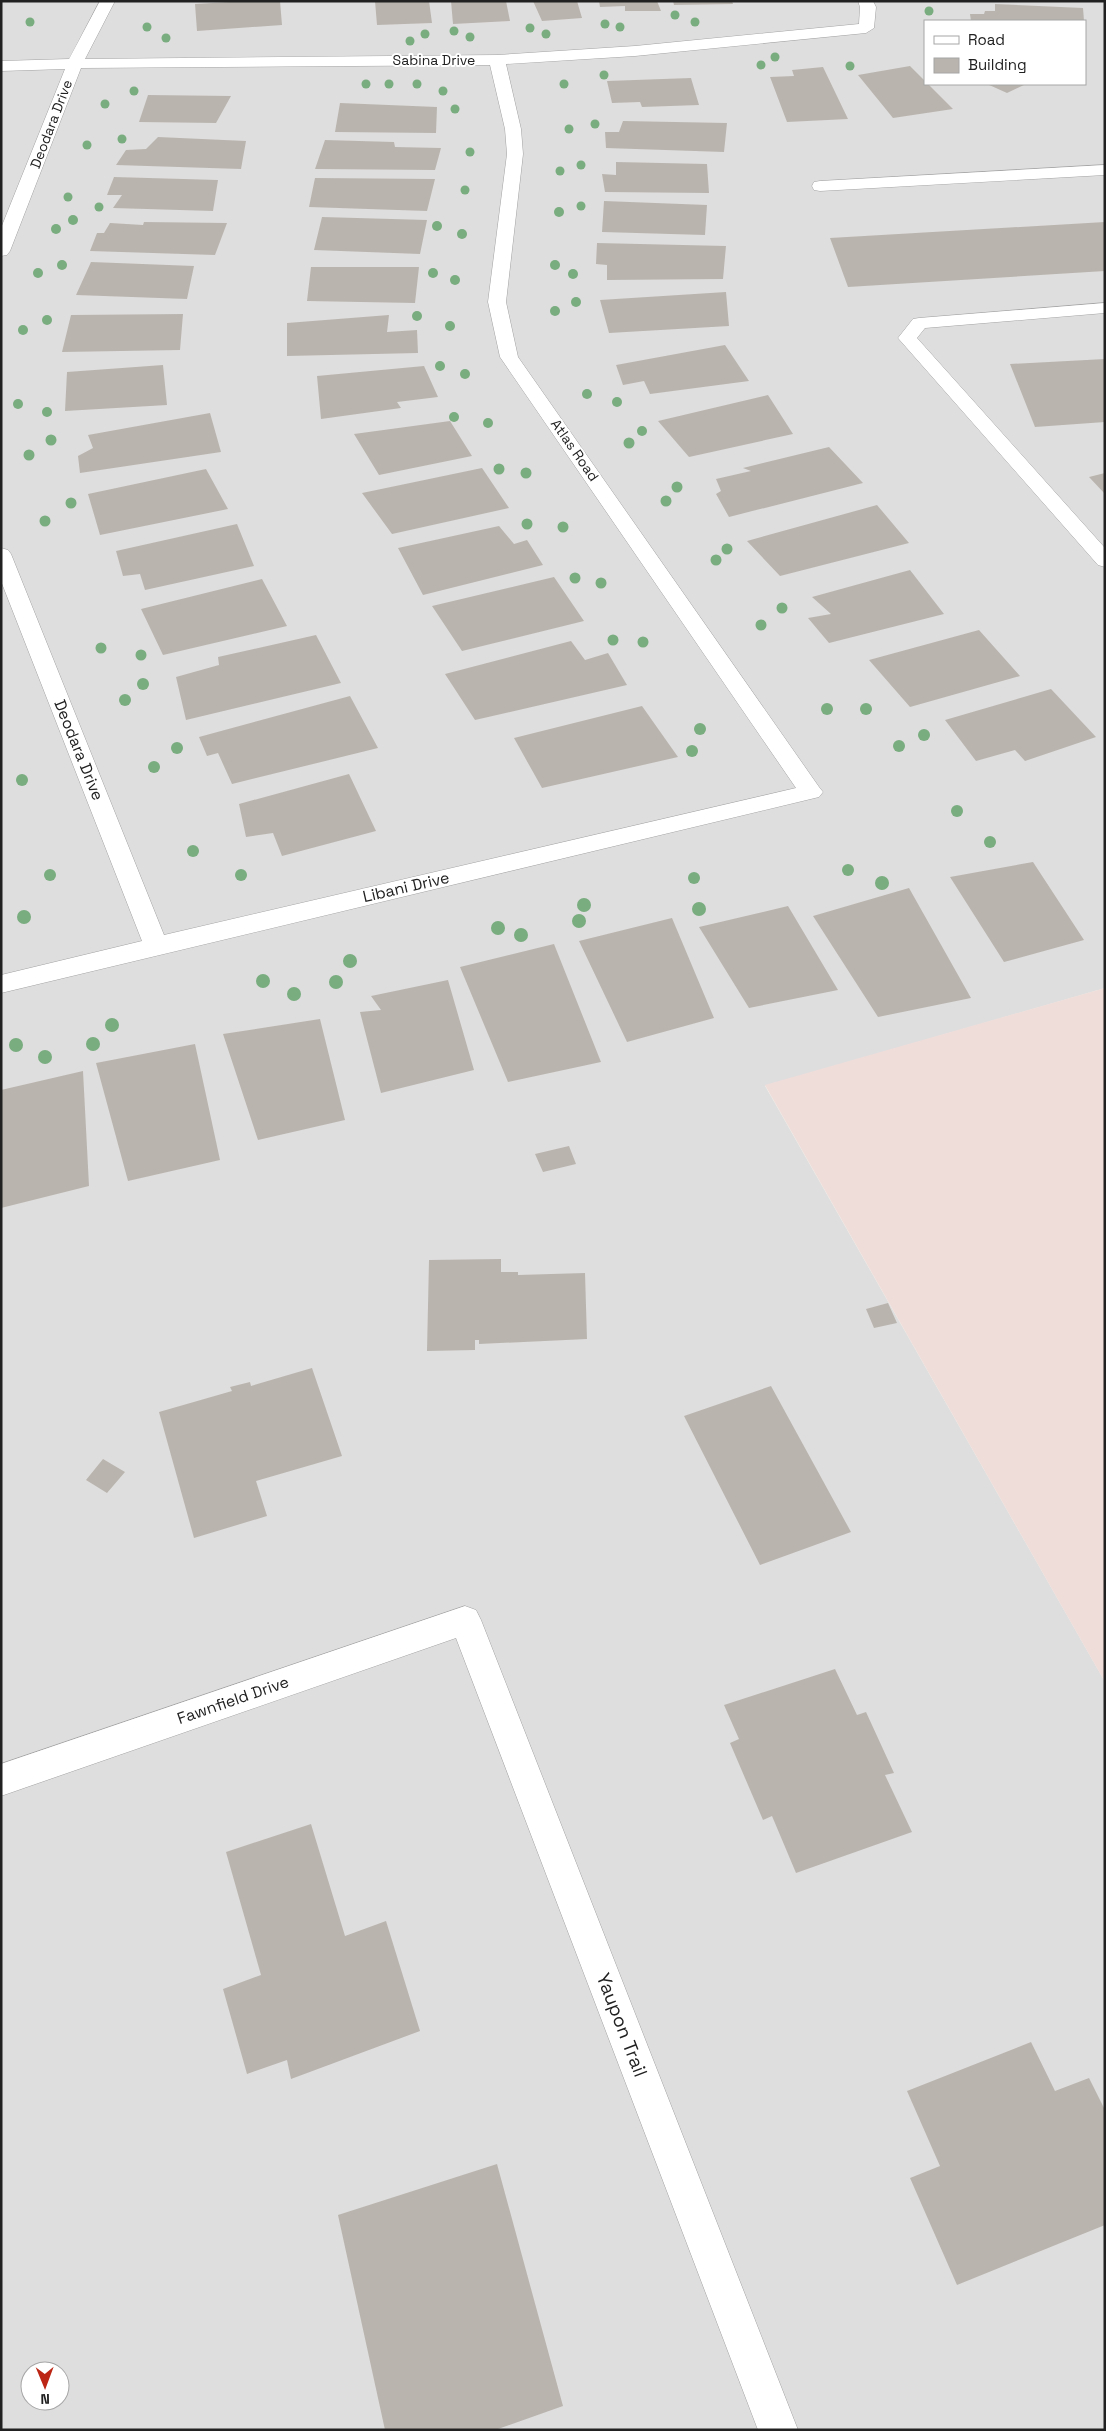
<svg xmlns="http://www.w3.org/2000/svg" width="1106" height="2431" font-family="'Space Grotesk',sans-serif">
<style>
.residential{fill:#dfdede;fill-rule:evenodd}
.commercial{fill:#efddda}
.building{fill:#b9b4ae}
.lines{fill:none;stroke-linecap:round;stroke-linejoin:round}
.service-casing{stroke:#a2a2a2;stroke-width:1}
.minor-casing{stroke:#a2a2a2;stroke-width:1}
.service{fill:#fff;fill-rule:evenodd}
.minor{fill:#fff;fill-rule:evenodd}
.tree{fill:#79ac7f}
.labels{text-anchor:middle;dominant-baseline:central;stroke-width:4;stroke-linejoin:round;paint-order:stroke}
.far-street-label{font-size:14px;fill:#212121;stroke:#fff}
.street-label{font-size:16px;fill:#212121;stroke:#fff}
.near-street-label{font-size:19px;fill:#212121;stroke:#fff}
</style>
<rect width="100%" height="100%" fill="#f0eee8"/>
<path class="residential" d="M 1,1 L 1105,1 L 1105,988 L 765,1086 L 1105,1682 L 1105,2430 L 1,2430 ZM 925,21 L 1085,21 L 1085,84 L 925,84 ZM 30,2371 L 60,2371 L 60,2401 L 30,2401 Z"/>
<path class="commercial" d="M 1105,988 L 1105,1682 L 765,1085 Z"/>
<path class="building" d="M 248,1 L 280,1 L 282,25 L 197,31 L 195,4 Z
M 375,1 L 429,1 L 432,23 L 377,25 Z
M 451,1 L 506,1 L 510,21 L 453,24 Z
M 533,1 L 577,1 L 582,18 L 542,21 Z
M 599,1 L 657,1 L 661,11 L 625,11 L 625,6 L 600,7 Z
M 673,1 L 732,1 L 733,4 L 674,5 Z
M 995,4 L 1083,8 L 1084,21 L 971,21 L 970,14 L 984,14 L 985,11 L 995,11 Z
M 910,66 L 925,81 L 925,84 L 928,84 L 953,109 L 893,118 L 858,75 Z
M 823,67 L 848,119 L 787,122 L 770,77 L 794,76 L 792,70 Z
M 691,78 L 699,105 L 642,107 L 640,102 L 612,103 L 607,81 Z
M 987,84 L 1026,84 L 1007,93 Z
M 148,95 L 231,96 L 216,123 L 139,122 Z
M 340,103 L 437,107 L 436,133 L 335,132 Z
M 623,121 L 727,123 L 724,152 L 606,148 L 605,132 L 619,132 Z
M 158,137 L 246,141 L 241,169 L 116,165 L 126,150 L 146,149 Z
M 325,140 L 394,142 L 395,147 L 441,148 L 435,170 L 315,169 Z
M 616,162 L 707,164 L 709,193 L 605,192 L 602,174 L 616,175 Z
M 114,177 L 218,180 L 213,211 L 113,208 L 122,195 L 107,195 Z
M 315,178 L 435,179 L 427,211 L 309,207 Z
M 604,201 L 707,205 L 705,235 L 602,232 Z
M 322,217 L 427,220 L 420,254 L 314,250 Z
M 144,222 L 227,223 L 215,255 L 90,251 L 97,233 L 104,233 L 110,223 L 143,225 Z
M 1105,222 L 1105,271 L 848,287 L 830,238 Z
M 597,243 L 726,246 L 723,279 L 607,280 L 607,265 L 596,264 Z
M 91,262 L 194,266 L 187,299 L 76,295 Z
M 311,267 L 419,267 L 415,303 L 307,301 Z
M 726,292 L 729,326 L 609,333 L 600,300 Z
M 183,314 L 180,350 L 62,352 L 71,315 Z
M 389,315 L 387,332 L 417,330 L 418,353 L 287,356 L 287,323 Z
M 725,345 L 749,381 L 650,394 L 644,381 L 623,385 L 616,365 Z
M 1105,359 L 1105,422 L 1035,427 L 1010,364 Z
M 163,365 L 167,405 L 65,411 L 67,372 Z
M 424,366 L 438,397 L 397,402 L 401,408 L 321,419 L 317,376 Z
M 768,395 L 793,434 L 689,457 L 658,421 Z
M 210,413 L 221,452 L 80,473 L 78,456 L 93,448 L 88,435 Z
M 450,421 L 472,456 L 379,475 L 354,434 Z
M 829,447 L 863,483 L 729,517 L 716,494 L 721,491 L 716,479 L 751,471 L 743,468 Z
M 482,468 L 509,508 L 392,534 L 362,493 Z
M 206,469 L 228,509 L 100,535 L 88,494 Z
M 1105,473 L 1105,494 L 1089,477 Z
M 877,505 L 909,543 L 780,576 L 747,541 Z
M 237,524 L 254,566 L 145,590 L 140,574 L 123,576 L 116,551 Z
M 499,526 L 514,544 L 527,540 L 543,565 L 423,595 L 398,548 Z
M 910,570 L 944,614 L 829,643 L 808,618 L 831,614 L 812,597 Z
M 554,577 L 584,621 L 462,651 L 432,606 Z
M 262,579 L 287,626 L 163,655 L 141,609 Z
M 979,630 L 1020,676 L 910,707 L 869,660 Z
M 316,635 L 341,683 L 186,720 L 176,677 L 219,665 L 218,657 Z
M 571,641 L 585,660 L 608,653 L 627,685 L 475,720 L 445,674 Z
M 1051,689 L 1096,737 L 1025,761 L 1015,750 L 976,761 L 945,720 Z
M 350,696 L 378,748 L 232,784 L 218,753 L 207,756 L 199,737 Z
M 642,706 L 678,757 L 542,788 L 514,738 Z
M 349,774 L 376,831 L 282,856 L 273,833 L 246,837 L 239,804 Z
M 1033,862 L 1084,940 L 1004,962 L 950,877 Z
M 909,888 L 971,998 L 878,1017 L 813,916 Z
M 788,906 L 838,990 L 749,1008 L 699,927 Z
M 672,918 L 714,1018 L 627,1042 L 579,941 Z
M 554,944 L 601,1062 L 508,1082 L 460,967 Z
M 448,980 L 474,1070 L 381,1093 L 360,1012 L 381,1010 L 371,996 Z
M 320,1019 L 345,1120 L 258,1140 L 223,1034 Z
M 195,1044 L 220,1160 L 128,1181 L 96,1063 Z
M 83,1071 L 89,1186 L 1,1208 L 1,1090 Z
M 569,1146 L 576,1164 L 543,1172 L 535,1154 Z
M 501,1259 L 501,1272 L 518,1272 L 518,1275 L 585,1273 L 587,1339 L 479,1344 L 479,1340 L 475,1340 L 475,1350 L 427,1351 L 429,1260 Z
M 888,1303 L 897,1323 L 874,1328 L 866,1309 Z
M 312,1368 L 342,1456 L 256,1481 L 267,1516 L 194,1538 L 159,1412 L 232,1391 L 230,1387 L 250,1382 L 251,1386 Z
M 771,1386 L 851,1532 L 760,1565 L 684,1416 Z
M 103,1459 L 125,1472 L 107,1493 L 86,1480 Z
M 835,1669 L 857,1715 L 866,1712 L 894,1773 L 885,1775 L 912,1832 L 796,1873 L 772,1816 L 763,1820 L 730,1743 L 739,1739 L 724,1705 Z
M 311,1824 L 345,1936 L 386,1921 L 420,2031 L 291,2079 L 287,2060 L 247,2074 L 223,1989 L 261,1975 L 226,1852 Z
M 1031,2042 L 1055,2091 L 1089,2078 L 1105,2110 L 1105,2225 L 957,2285 L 910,2178 L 940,2166 L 907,2091 Z
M 497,2164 L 563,2406 L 495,2430 L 385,2430 L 338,2215 Z"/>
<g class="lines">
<defs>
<path id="service" d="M 1105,165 L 1105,175 L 820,191 L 814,190 L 812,186 L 814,182 L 820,181 Z
M 1105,303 L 1105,313 L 925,328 L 917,338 L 1105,548 L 1105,567 L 1098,565 L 898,338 L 913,319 L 919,318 Z"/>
<path id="minor" d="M 100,1 L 115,1 L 85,59 L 497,55 L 635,46 L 859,24 L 860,7 L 858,1 L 873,1 L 876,7 L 874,28 L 866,33 L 635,56 L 506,64 L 521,129 L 523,154 L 506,302 L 518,357 L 819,787 L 823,792 L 819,797 L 1,993 L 1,975 L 142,941 L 1,581 L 1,548 L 8,550 L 11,554 L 164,935 L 796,788 L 500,357 L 488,302 L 507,154 L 505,129 L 490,65 L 81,68 L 10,251 L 7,255 L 1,256 L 1,228 L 65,69 L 1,71 L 1,61 L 69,59 Z
M 465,1606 L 476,1610 L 481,1620 L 798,2430 L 758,2430 L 456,1638 L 1,1796 L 1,1764 Z"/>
</defs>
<use href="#service" class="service-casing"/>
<use href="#minor" class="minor-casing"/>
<use href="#service" class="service"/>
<use href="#minor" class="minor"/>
</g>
<g class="tree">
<circle cx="929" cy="11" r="4.5"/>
<circle cx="675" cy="15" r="4.5"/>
<circle cx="30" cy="22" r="4.5"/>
<circle cx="695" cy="22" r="4.5"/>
<circle cx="605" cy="24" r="4.5"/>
<circle cx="147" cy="27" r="4.5"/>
<circle cx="620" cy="27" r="4.5"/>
<circle cx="530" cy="28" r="4.5"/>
<circle cx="454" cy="31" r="4.5"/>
<circle cx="425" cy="34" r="4.5"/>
<circle cx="546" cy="34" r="4.5"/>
<circle cx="470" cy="37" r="4.5"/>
<circle cx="166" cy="38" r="4.5"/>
<circle cx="410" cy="41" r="4.5"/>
<circle cx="775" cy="57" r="4.5"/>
<circle cx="761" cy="65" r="4.5"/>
<circle cx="850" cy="66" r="4.5"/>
<circle cx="604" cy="75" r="4.5"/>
<circle cx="366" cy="84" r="4.5"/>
<circle cx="389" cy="84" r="4.5"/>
<circle cx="417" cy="84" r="4.5"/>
<circle cx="564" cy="84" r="4.5"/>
<circle cx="134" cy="91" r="4.5"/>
<circle cx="443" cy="91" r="4.5"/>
<circle cx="105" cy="104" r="4.5"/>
<circle cx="455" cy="109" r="4.5"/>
<circle cx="595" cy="124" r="4.5"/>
<circle cx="569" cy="129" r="4.5"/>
<circle cx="122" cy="139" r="4.5"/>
<circle cx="87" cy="145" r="4.5"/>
<circle cx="470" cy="152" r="4.5"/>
<circle cx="581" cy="165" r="4.5"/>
<circle cx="560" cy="171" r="4.5"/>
<circle cx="465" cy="190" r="4.5"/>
<circle cx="68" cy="197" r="4.5"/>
<circle cx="581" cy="206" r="4.5"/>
<circle cx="99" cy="207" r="4.5"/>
<circle cx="559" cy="212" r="5"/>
<circle cx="73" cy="220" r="5"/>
<circle cx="437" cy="226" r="5"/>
<circle cx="56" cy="229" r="5"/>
<circle cx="462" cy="234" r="5"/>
<circle cx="62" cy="265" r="5"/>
<circle cx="555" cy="265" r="5"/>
<circle cx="38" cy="273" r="5"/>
<circle cx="433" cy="273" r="5"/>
<circle cx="573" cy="274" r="5"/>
<circle cx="455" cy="280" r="5"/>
<circle cx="576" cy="302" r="5"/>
<circle cx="555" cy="311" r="5"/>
<circle cx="417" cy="316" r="5"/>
<circle cx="47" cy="320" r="5"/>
<circle cx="450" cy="326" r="5"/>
<circle cx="23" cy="330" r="5"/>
<circle cx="440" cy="366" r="5"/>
<circle cx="465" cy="374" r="5"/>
<circle cx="587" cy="394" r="5"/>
<circle cx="617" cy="402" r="5"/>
<circle cx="18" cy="404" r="5"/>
<circle cx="47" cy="412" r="5"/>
<circle cx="454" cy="417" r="5"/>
<circle cx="488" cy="423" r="5"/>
<circle cx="642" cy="431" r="5"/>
<circle cx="51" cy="440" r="5.5"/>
<circle cx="629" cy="443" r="5.5"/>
<circle cx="29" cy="455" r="5.5"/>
<circle cx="499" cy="469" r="5.5"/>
<circle cx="526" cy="473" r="5.5"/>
<circle cx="677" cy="487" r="5.5"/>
<circle cx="666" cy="501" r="5.5"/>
<circle cx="71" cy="503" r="5.5"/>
<circle cx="45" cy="521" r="5.5"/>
<circle cx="527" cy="524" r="5.5"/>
<circle cx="563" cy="527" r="5.5"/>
<circle cx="727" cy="549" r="5.5"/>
<circle cx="716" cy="560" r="5.5"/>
<circle cx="575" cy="578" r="5.5"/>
<circle cx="601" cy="583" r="5.5"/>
<circle cx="782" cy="608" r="5.5"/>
<circle cx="761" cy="625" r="5.5"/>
<circle cx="613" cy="640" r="5.5"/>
<circle cx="643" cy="642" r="5.5"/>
<circle cx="101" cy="648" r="5.5"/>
<circle cx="141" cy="655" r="5.5"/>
<circle cx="143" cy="684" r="6"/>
<circle cx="125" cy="700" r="6"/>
<circle cx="827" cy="709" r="6"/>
<circle cx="866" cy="709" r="6"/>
<circle cx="700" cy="729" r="6"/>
<circle cx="924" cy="735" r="6"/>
<circle cx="899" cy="746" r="6"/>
<circle cx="177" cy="748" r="6"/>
<circle cx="692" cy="751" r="6"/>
<circle cx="154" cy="767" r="6"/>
<circle cx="22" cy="780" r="6"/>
<circle cx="957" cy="811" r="6"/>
<circle cx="990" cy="842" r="6"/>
<circle cx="193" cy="851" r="6"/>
<circle cx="848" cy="870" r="6"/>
<circle cx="50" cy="875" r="6"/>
<circle cx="241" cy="875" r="6"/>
<circle cx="694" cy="878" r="6"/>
<circle cx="882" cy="883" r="7"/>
<circle cx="584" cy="905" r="7"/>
<circle cx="699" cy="909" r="7"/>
<circle cx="24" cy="917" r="7"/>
<circle cx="579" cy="921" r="7"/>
<circle cx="498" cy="928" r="7"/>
<circle cx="521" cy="935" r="7"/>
<circle cx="350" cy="961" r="7"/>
<circle cx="263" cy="981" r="7"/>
<circle cx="336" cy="982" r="7"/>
<circle cx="294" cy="994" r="7"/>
<circle cx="112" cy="1025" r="7"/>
<circle cx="93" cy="1044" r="7"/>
<circle cx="16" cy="1045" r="7"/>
<circle cx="45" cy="1057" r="7"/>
</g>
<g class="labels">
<g class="far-street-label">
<text x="434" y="60">Sabina Drive</text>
<text transform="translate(51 124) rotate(-69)">Deodara Drive</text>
<text transform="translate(575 450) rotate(55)">Atlas Road</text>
</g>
<g class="street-label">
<text transform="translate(79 750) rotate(68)">Deodara Drive</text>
<text transform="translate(406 887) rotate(-13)">Libani Drive</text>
<text transform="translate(233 1700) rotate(-19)">Fawnfield Drive</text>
</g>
<g class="near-street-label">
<text transform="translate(622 2025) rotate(69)">Yaupon Trail</text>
</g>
</g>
<rect width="1106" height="2431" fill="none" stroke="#212121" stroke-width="5"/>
<rect x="924" y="20" width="162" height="65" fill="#ffffff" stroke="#a6a6a6"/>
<rect x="934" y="36" width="25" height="8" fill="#ffffff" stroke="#a6a6a6"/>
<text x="968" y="45" font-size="15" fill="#212121">Road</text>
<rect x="934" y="58" width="25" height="15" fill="#b9b4ae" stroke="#a6a6a6"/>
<text x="968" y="70" font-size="15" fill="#212121">Building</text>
<g transform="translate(45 2386) rotate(179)"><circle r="24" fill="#ffffff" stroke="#a6a6a6"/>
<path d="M0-4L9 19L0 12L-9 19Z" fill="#bc2615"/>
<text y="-8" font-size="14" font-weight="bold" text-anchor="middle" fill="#212121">N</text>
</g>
</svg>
